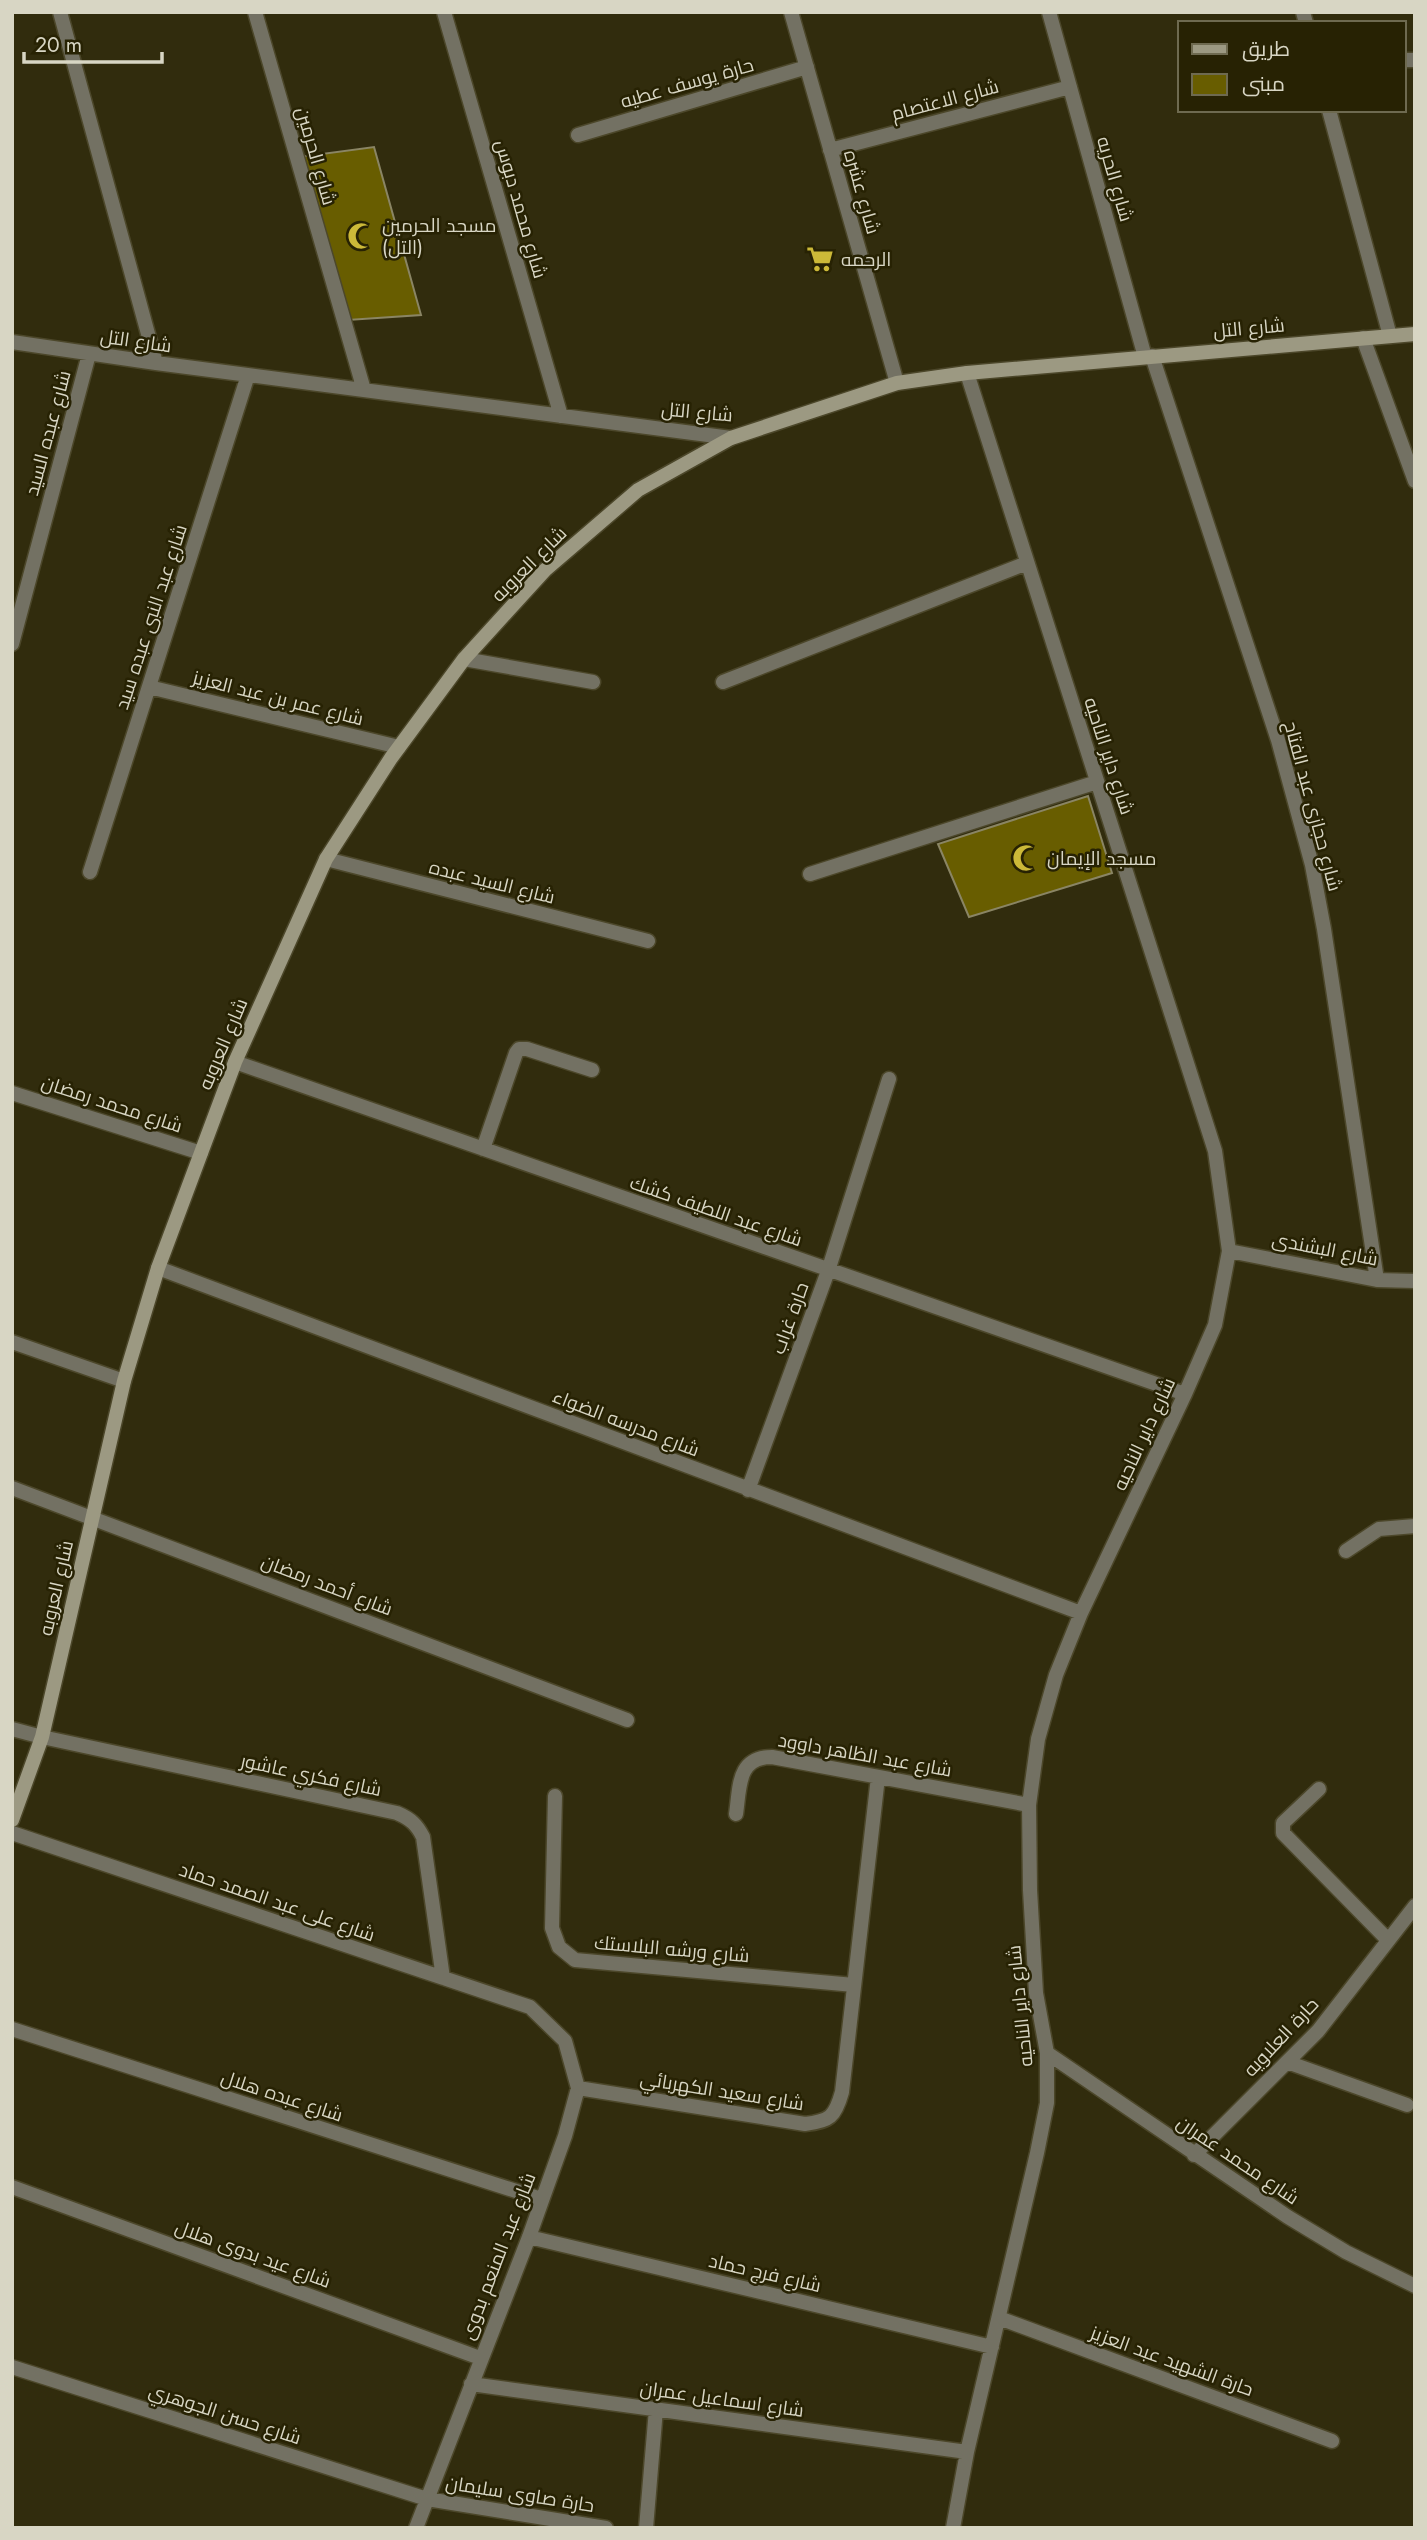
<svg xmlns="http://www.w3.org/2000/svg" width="1427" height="2540" font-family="Jost,Cairo,sans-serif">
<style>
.building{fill:#685d00;stroke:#8a8564;stroke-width:2}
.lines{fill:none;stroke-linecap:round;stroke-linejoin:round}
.street-casing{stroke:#4c472a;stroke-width:17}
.secondary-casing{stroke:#4c472a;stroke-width:17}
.street{stroke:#737163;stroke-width:14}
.secondary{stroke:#9c9982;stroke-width:14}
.labels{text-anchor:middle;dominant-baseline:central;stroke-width:5;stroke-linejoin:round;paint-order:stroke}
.street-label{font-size:19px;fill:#d8d6c4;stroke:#272203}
.poi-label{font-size:19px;fill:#d8d6c4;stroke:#272203;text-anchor:start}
</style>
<rect width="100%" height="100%" fill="#312c0d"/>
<path class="building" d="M 374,147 L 421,315 L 348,320 L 299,157 Z
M 1088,796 L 1112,873 L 969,917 L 938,844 Z"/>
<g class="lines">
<defs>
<path id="street" d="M 60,12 L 156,363
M 255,12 L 364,390
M 444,12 L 561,416
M 791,12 L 897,383
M 1049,12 L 1145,357
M 1303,12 L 1306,23
M 1404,60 L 1415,60
M 1329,110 L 1390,336
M 578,135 L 807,67
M 830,150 L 1070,87
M 1363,338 L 1415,481
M 12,342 L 156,363 L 731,438
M 1152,356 L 1278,740 L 1312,865 L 1324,929 L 1377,1280
M 12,644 L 89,354
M 464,659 L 593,682
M 723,682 L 1027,563
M 149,687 L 399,747
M 326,859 L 648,941
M 90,872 L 248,375
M 810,874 L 1097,782
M 235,1062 L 1185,1394
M 12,1093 L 201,1153
M 483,1149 L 516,1053 L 519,1049 L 527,1049 L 592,1070
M 1229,1251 L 1377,1280 L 1415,1281
M 158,1268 L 1081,1613
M 12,1342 L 124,1381
M 12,1488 L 627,1720
M 748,1490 L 828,1271 L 889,1079
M 1346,1551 L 1379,1529 L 1415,1526
M 12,1729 L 42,1737 L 397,1813 C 411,1819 417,1825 423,1837 L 443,1978
M 1319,1789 L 1283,1823 L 1283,1833 L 1388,1940
M 555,1796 L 552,1928 L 559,1947 L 575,1960 L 854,1985
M 736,1814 C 740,1787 737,1757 772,1757 L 1029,1805
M 12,1833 L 530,2007 L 565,2041 L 578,2088 L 565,2136 L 529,2237 L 416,2528
M 12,2029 L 541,2199
M 1047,2053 L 1288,2217 L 1346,2252 L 1415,2286
M 1287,2062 L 1407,2105
M 578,2088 L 805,2124 C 830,2121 835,2117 842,2092 L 878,1777
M 1194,2155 L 1318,2031 L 1415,1906
M 12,2187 L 480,2358
M 529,2237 L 992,2347
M 999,2318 L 1332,2441
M 12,2367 L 427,2499 L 606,2528
M 471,2384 L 967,2452
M 646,2528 L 656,2409
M 953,2528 L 967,2452 L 1037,2153 L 1047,2103 L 1047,2053 L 1036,1993 L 1030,1890 L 1029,1805 L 1038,1739 L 1056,1675 L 1081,1613 L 1185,1394 L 1215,1325 L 1229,1251 L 1215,1151 L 967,373"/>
<path id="secondary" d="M 12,1820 L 42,1737 L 124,1381 L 158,1268 L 235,1062 L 326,859 L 391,758 L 464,659 L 545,570 L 638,490 L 731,438 L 897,383 L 967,373 L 1415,334"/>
</defs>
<use href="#street" class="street-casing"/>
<use href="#secondary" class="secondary-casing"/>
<use href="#street" class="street"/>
<use href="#secondary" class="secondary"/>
</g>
<defs>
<symbol id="mosque-bare" viewBox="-9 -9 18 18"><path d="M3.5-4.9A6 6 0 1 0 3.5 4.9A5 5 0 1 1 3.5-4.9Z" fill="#ccb938" stroke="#272203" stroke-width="2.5" paint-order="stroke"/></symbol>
<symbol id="supermarket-bare" viewBox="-9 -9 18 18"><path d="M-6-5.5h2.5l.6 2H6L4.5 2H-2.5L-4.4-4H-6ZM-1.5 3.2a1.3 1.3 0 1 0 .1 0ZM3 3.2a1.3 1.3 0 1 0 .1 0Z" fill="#ccb938" stroke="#272203" stroke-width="2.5" paint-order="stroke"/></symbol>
</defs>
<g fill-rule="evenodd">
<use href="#mosque-bare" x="342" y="217" width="38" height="38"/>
<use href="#supermarket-bare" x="801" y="240" width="38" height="38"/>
<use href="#mosque-bare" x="1007" y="839" width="38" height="38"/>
</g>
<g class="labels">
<g class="street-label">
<text transform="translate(687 83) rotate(-16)">حارة يوسف عطيه</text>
<text transform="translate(945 100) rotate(-15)">شارع الاعتصام</text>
<text transform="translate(316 156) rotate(74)">شارع الحرمين</text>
<text transform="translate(1115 179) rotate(74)">شارع الحريه</text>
<text transform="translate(862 192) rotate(74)">شارع عشره</text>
<text transform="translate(521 209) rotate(74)">شارع محمد دبوس</text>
<text transform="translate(1249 328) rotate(-5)">شارع التل</text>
<text transform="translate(136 341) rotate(8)">شارع التل</text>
<text transform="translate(697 412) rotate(5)">شارع التل</text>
<text transform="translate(48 433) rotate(-75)">شارع عبده السيد</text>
<text transform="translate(529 564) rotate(-45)">شارع العروبه</text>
<text transform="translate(151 617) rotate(-72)">شارع عبد النبى عبده سيد</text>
<text transform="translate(278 698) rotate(14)">شارع عمر بن عبد العزيز</text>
<text transform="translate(1109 756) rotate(72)">شارع داير الناحيه</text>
<text transform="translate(1313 806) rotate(75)">شارع حجازى عبد الفتاح</text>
<text transform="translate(492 882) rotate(14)">شارع السيد عبده</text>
<text transform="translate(223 1044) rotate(-67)">شارع العروبه</text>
<text transform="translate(112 1104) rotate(18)">شارع محمد رمضان</text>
<text transform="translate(716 1211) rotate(19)">شارع عبد اللطيف كشك</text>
<text transform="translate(1325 1249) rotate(11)">شارع البشندى</text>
<text transform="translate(790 1318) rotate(-70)">حارة غراب</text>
<text transform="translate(626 1423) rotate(21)">شارع مدرسه الضواء</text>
<text transform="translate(1144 1434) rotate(-65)">شارع داير الناحيه</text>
<text transform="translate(327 1585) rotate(21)">شارع أحمد رمضان</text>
<text transform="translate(56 1588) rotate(-77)">شارع العروبه</text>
<text transform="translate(865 1755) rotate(10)">شارع عبد الظاهر داوود</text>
<text transform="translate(311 1775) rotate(12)">شارع فكري عاشور</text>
<text transform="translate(277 1902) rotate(19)">شارع على عبد الصمد حماد</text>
<text transform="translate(672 1949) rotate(5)">شارع ورشه البلاستك</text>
<text transform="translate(1020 2006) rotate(-96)">شارع داير الناحيه</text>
<text transform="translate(1281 2037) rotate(-47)">حارة العلاويه</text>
<text transform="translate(722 2091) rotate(9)">شارع سعيد الكهربائي</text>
<text transform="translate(282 2096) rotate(18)">شارع عبده هلال</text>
<text transform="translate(1238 2160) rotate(34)">شارع محمد عمران</text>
<text transform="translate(253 2254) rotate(20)">شارع عيد بدوى هلال</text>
<text transform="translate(498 2256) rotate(-69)">شارع عبد المنعم بدوى</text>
<text transform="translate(765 2273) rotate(13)">شارع فرج حماد</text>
<text transform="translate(1172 2361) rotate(20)">حارة الشهيد عبد العزيز</text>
<text transform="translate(722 2399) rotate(8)">شارع اسماعيل عمران</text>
<text transform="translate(225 2414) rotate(18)">شارع حسن الجوهري</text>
<text transform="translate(520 2494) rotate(9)">حارة صاوى سليمان</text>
</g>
<g class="poi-label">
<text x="382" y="225">مسجد الحرمين<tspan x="382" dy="22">(التل)</tspan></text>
<text x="841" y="259">الرحمه</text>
<text x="1047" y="858">مسجد الإيمان</text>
</g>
</g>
<rect width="1427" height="2540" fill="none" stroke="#d8d6c4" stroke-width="28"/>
<rect x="1178" y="21" width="228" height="91" fill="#272203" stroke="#6e6a50" stroke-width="2"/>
<rect x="1192" y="44" width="35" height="10" fill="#9c9982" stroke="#6e6a50" stroke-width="2"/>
<text x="1242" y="56" font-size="21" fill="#d8d6c4">طريق</text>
<rect x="1192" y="74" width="35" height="21" fill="#685d00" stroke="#6e6a50" stroke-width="2"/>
<text x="1242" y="91" font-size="21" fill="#d8d6c4">مبنى</text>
<path d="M24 52v10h138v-10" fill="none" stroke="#d8d6c4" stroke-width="3.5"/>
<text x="35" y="52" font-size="21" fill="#d8d6c4" stroke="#272203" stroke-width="5" paint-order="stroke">20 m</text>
</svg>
